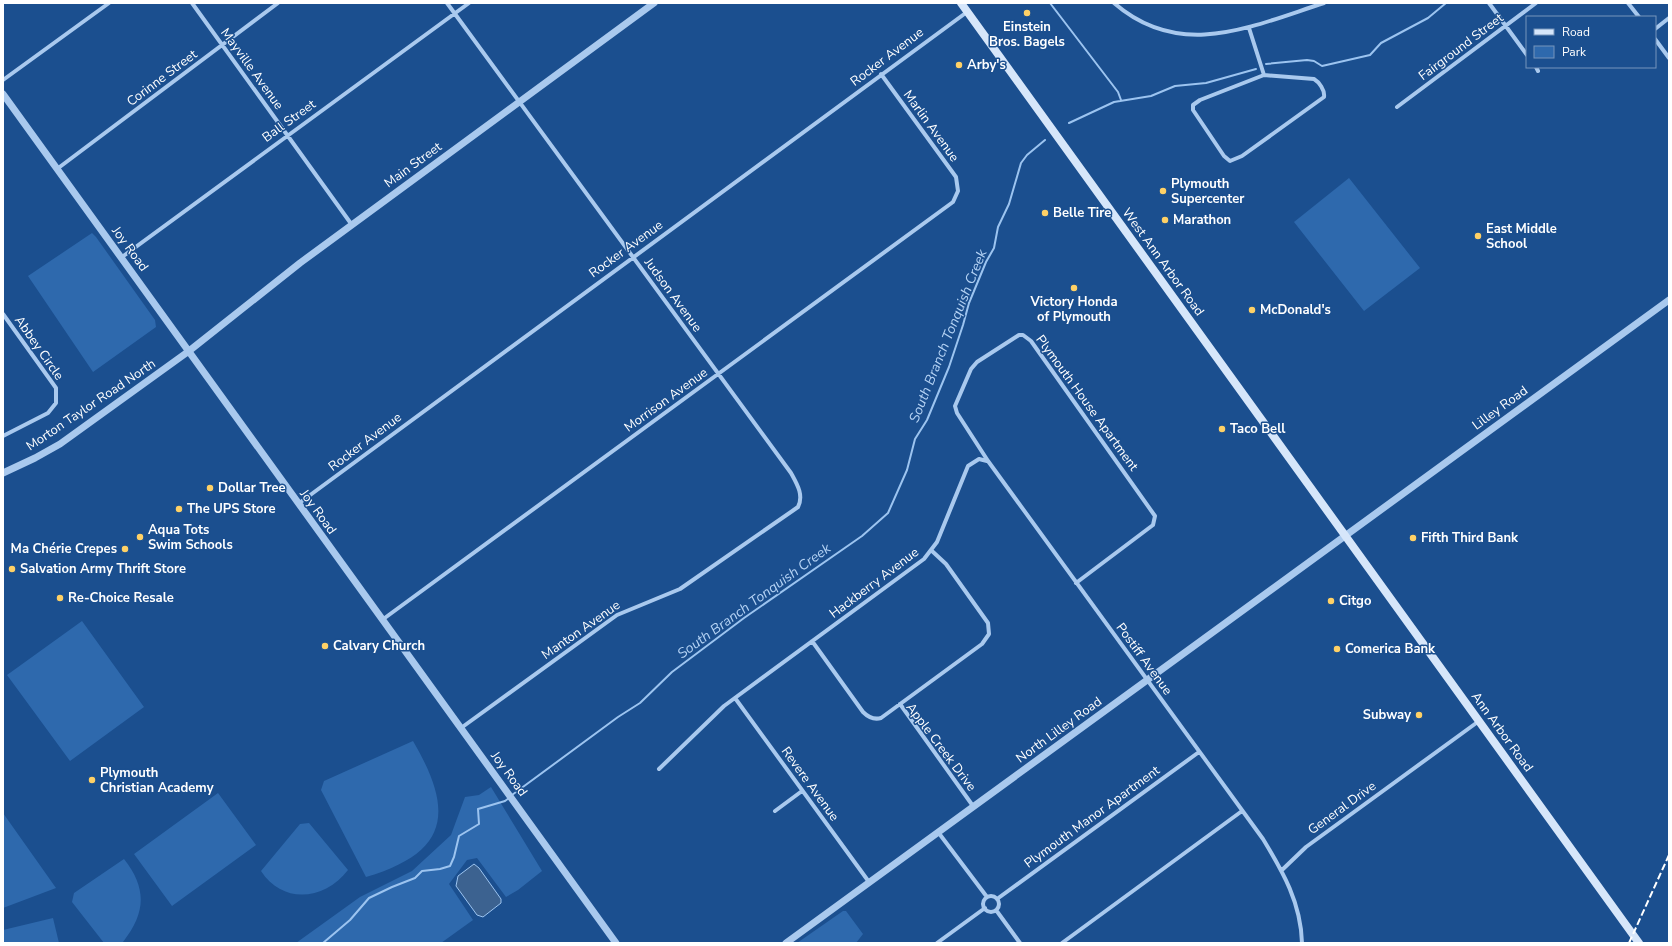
<svg xmlns="http://www.w3.org/2000/svg" width="1672" height="946" font-family="'Nunito Sans',sans-serif">
<style>
.green{fill:#2e69ad}
.water{fill:#3c6290;stroke:#9cc4f0}
.lines{fill:none;stroke-linecap:round;stroke-linejoin:round}
.stream{stroke:#9cc4f0;stroke-width:2}
.minor{stroke:#a9c9ee;stroke-width:4}
.tertiary{stroke:#a9c9ee;stroke-width:7}
.secondary{stroke:#d6e6fa;stroke-width:8}
.rail{stroke:#fff;stroke-width:2;stroke-dasharray:7 3;stroke-linecap:butt}
.poi-dot{fill:#ffd166;stroke:#1b4f8f;stroke-width:1.5}
.labels{text-anchor:middle;dominant-baseline:central;stroke-width:3;stroke-linejoin:round;paint-order:stroke}
.poi-label{font-size:13px;font-weight:bold;fill:#fff;stroke:#1b4f8f;text-anchor:start}
.street-label{font-size:13px;fill:#fff;stroke:#1b4f8f}
.water-label{font-size:14px;font-style:italic;fill:#b5d3f5;stroke:#1b4f8f}
</style>
<rect width="100%" height="100%" fill="#1b4f8f"/>
<path class="green" d="M 1349,178 L 1420,268 L 1364,311 L 1294,222 Z
M 92,233 L 96,237 L 155,320 L 156,327 L 93,372 L 28,276 Z
M 82,621 L 144,707 L 70,761 L 7,675 Z
M 413,741 C 454,811 450,852 366,877 L 321,790 L 324,781 Z
M 491,787 L 542,871 L 518,890 L 506,897 L 477,858 L 467,860 L 449,884 L 473,920 L 441,943 L 296,943 L 360,897 L 412,871 L 451,835 L 465,797 L 479,795 Z
M 218,793 L 256,845 L 172,906 L 134,854 Z
M 3,813 L 56,888 L 3,908 Z
M 309,823 L 348,870 C 325,900 283,905 261,871 L 300,824 Z
M 124,859 C 147,888 146,913 123,942 L 104,943 L 72,902 L 74,893 Z
M 843,911 L 846,911 L 863,934 L 856,943 L 797,943 Z
M 53,918 L 59,943 L 3,943 L 3,930 Z"/>
<path class="water" d="M 474,864 L 479,868 L 501,899 L 501,903 L 483,917 L 477,915 L 456,886 L 458,876 Z"/>
<g class="lines">
<path class="stream" d="M 1050,3 L 1118,92 L 1121,100
M 1266,64 L 1307,60 L 1314,61 L 1322,66 L 1370,55 L 1381,43 L 1428,18 L 1446,3
M 1069,123 L 1114,102 L 1151,96 L 1175,86 L 1206,83 L 1256,69
M 512,795 L 618,717 L 640,703 L 672,672 L 744,618 L 862,536 L 888,513 L 907,470 L 915,439 L 927,420 L 949,367 L 963,325 L 969,303 L 986,262 L 994,248 L 998,227 L 1009,204 L 1021,163 L 1027,155 L 1045,140
M 323,943 L 350,920 L 369,898 L 392,887 L 415,878 L 422,871 L 440,869 L 450,866 L 454,857 L 459,836 L 479,824 L 478,809 L 505,801 L 509,798"/>
<path class="minor" d="M 192,3 L 352,225
M 447,3 L 791,473 C 797,484 804,495 798,507 L 680,589 L 617,615 L 461,728
M 1114,3 C 1181,61 1252,26 1324,3
M 1489,3 L 1527,55
M 1628,3 L 1639,17
M 1249,28 L 1264,75
M 1655,29 L 1669,18
M 1655,39 L 1669,58
M 1536,67 L 1538,71
M 1264,75 L 1314,79 C 1319,82 1325,90 1324,97 L 1242,156 L 1230,161 L 1224,156 L 1193,110 L 1193,105 L 1200,100 Z
M 3,80 L 109,3
M 1397,107 L 1536,3
M 57,169 L 278,3
M 122,257 L 469,3
M 3,314 L 56,388 L 56,403 L 48,413 L 3,436
M 298,504 L 967,12
M 1076,583 L 1153,525 L 1155,516 L 1031,341 L 1023,335 L 1019,335 L 977,362 L 971,369 L 955,406 L 957,413 L 988,461 L 1263,839 C 1283,872 1301,903 1302,943
M 382,620 L 953,202 L 958,191 L 956,177 L 881,74
M 812,641 L 863,712 C 868,717 874,720 881,718 L 982,644 L 989,634 L 988,623 L 946,564 L 932,551
M 735,698 L 869,882
M 900,704 L 973,806
M 659,769 L 724,706 L 924,559 L 937,542 L 968,466 L 979,459 L 987,461
M 775,811 L 802,791
M 938,832 L 987,897
M 1282,870 L 1306,847 L 1479,721
M983 904a8 8 0 1 1 16 0a8 8 0 1 1-16 0Z
M 997,899 L 1199,752
M 996,910 L 1020,943
M 937,943 L 985,908
M 1062,943 L 1242,811"/>
<path class="tertiary" d="M 3,94 L 616,943
M 3,473 L 35,458 L 60,444 L 189,351 L 300,263 L 654,3
M 786,943 L 1669,300"/>
<path class="secondary" d="M 961,3 L 1639,943"/>
<path class="rail" d="M 1629,943 L 1669,855"/>
</g>
<g class="poi-dot">
<circle cx="1027" cy="13" r="4"/>
<circle cx="959" cy="65" r="4"/>
<circle cx="1163" cy="191" r="4"/>
<circle cx="1045" cy="213" r="4"/>
<circle cx="1165" cy="220" r="4"/>
<circle cx="1478" cy="236" r="4"/>
<circle cx="1074" cy="288" r="4"/>
<circle cx="1252" cy="310" r="4"/>
<circle cx="1222" cy="429" r="4"/>
<circle cx="210" cy="488" r="4"/>
<circle cx="179" cy="509" r="4"/>
<circle cx="140" cy="537" r="4"/>
<circle cx="1413" cy="538" r="4"/>
<circle cx="125" cy="549" r="4"/>
<circle cx="12" cy="569" r="4"/>
<circle cx="60" cy="598" r="4"/>
<circle cx="1331" cy="601" r="4"/>
<circle cx="325" cy="646" r="4"/>
<circle cx="1337" cy="649" r="4"/>
<circle cx="1419" cy="715" r="4"/>
<circle cx="92" cy="780" r="4"/>
</g>
<g class="labels">
<g class="poi-label">
<text x="1027" y="27" text-anchor="middle">Einstein<tspan x="1027" dy="15">Bros. Bagels</tspan></text>
<text x="967" y="65">Arby's</text>
<text x="1171" y="184">Plymouth<tspan x="1171" dy="15">Supercenter</tspan></text>
<text x="1053" y="213">Belle Tire</text>
<text x="1173" y="220">Marathon</text>
<text x="1486" y="229">East Middle<tspan x="1486" dy="15">School</tspan></text>
<text x="1074" y="302" text-anchor="middle">Victory Honda<tspan x="1074" dy="15">of Plymouth</tspan></text>
<text x="1260" y="310">McDonald's</text>
<text x="1230" y="429">Taco Bell</text>
<text x="218" y="488">Dollar Tree</text>
<text x="187" y="509">The UPS Store</text>
<text x="148" y="530">Aqua Tots<tspan x="148" dy="15">Swim Schools</tspan></text>
<text x="1421" y="538">Fifth Third Bank</text>
<text x="117" y="549" text-anchor="end">Ma Chérie Crepes</text>
<text x="20" y="569">Salvation Army Thrift Store</text>
<text x="68" y="598">Re-Choice Resale</text>
<text x="1339" y="601">Citgo</text>
<text x="333" y="646">Calvary Church</text>
<text x="1345" y="649">Comerica Bank</text>
<text x="1411" y="715" text-anchor="end">Subway</text>
<text x="100" y="773">Plymouth<tspan x="100" dy="15">Christian Academy</tspan></text>
</g>
<g class="street-label">
<text transform="translate(1461 47) rotate(-37)">Fairground Street</text>
<text transform="translate(887 57) rotate(-37)">Rocker Avenue</text>
<text transform="translate(252 69) rotate(54)">Mayville Avenue</text>
<text transform="translate(162 78) rotate(-37)">Corinne Street</text>
<text transform="translate(289 121) rotate(-36)">Ball Street</text>
<text transform="translate(931 126) rotate(54)">Marlin Avenue</text>
<text transform="translate(413 165) rotate(-36)">Main Street</text>
<text transform="translate(130 249) rotate(54)">Joy Road</text>
<text transform="translate(626 249) rotate(-36)">Rocker Avenue</text>
<text transform="translate(1163 262) rotate(54)">West Ann Arbor Road</text>
<text transform="translate(673 295) rotate(54)">Judson Avenue</text>
<text transform="translate(39 348) rotate(55)">Abbey Circle</text>
<text transform="translate(666 400) rotate(-36)">Morrison Avenue</text>
<text transform="translate(1087 403) rotate(54)">Plymouth House Apartment</text>
<text transform="translate(91 405) rotate(-34)">Morton Taylor Road North</text>
<text transform="translate(1500 408) rotate(-36)">Lilley Road</text>
<text transform="translate(365 442) rotate(-37)">Rocker Avenue</text>
<text transform="translate(318 512) rotate(54)">Joy Road</text>
<text transform="translate(874 583) rotate(-37)">Hackberry Avenue</text>
<text transform="translate(581 630) rotate(-35)">Manton Avenue</text>
<text transform="translate(1144 659) rotate(54)">Postiff Avenue</text>
<text transform="translate(1059 730) rotate(-36)">North Lilley Road</text>
<text transform="translate(1502 732) rotate(54)">Ann Arbor Road</text>
<text transform="translate(941 747) rotate(53)">Apple Creek Drive</text>
<text transform="translate(509 774) rotate(54)">Joy Road</text>
<text transform="translate(810 784) rotate(54)">Revere Avenue</text>
<text transform="translate(1342 808) rotate(-36)">General Drive</text>
<text transform="translate(1092 817) rotate(-36)">Plymouth Manor Apartment</text>
</g>
<g class="water-label">
<text transform="translate(948 336) rotate(-68)">South Branch Tonquish Creek</text>
<text transform="translate(754 601) rotate(-36)">South Branch Tonquish Creek</text>
</g>
</g>
<rect width="1672" height="946" fill="none" stroke="#ffffff" stroke-width="8"/>
<rect x="1526" y="16" width="130" height="52" fill="#1b4f8f" stroke="#7695bc"/>
<rect x="1534" y="29" width="20" height="6" fill="#d6e6fa" stroke="#7695bc"/>
<text x="1562" y="36" font-size="12" fill="#ffffff">Road</text>
<rect x="1534" y="46" width="20" height="12" fill="#2e69ad" stroke="#7695bc"/>
<text x="1562" y="56" font-size="12" fill="#ffffff">Park</text>
</svg>
